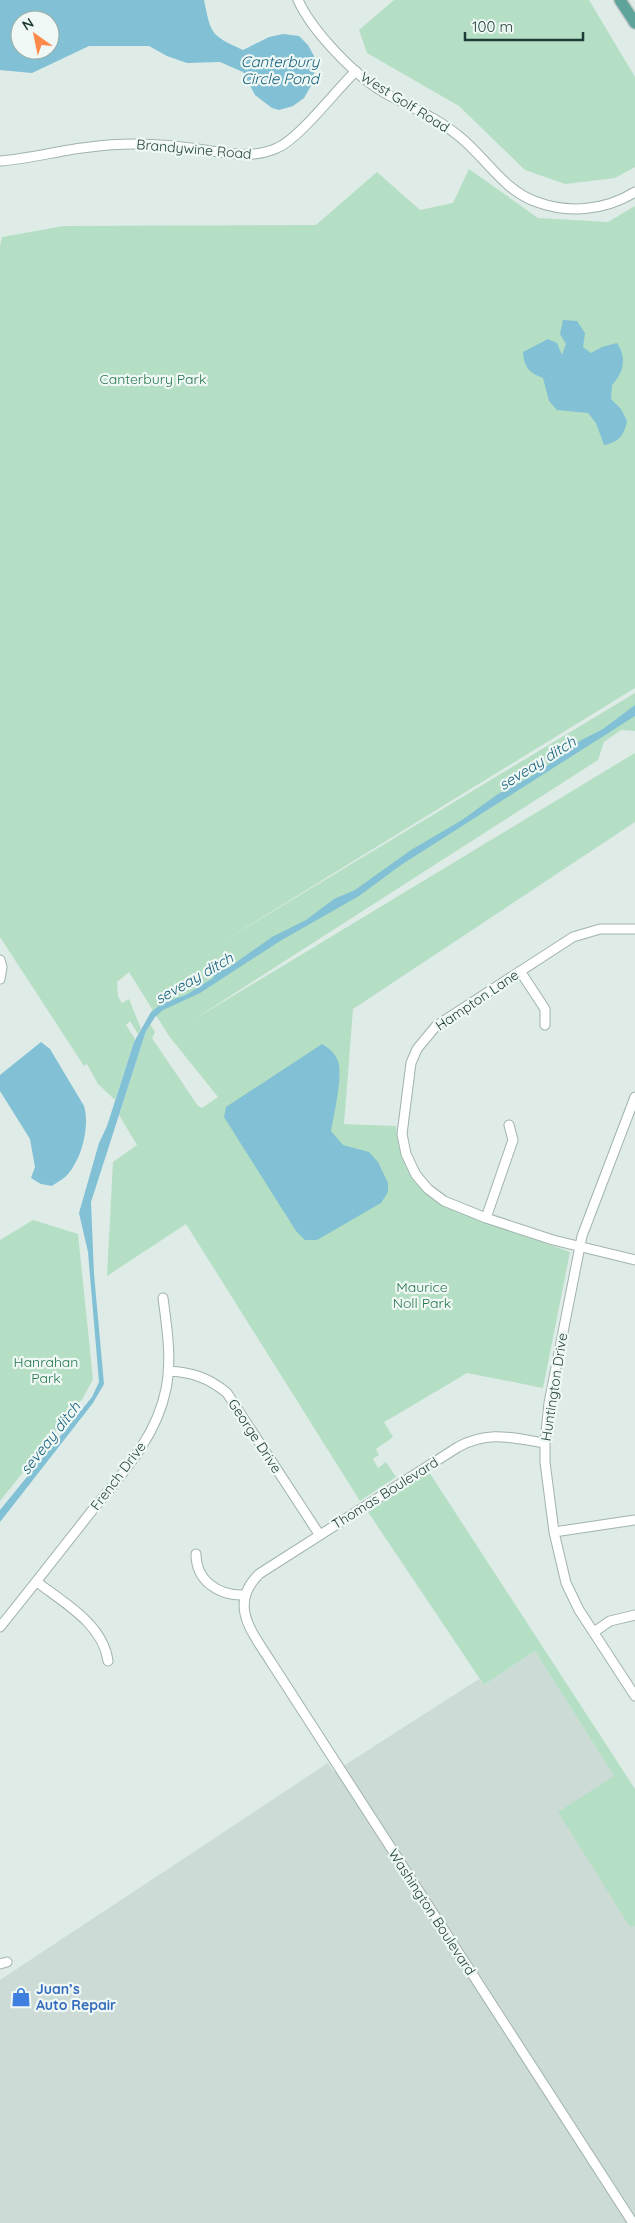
<svg xmlns="http://www.w3.org/2000/svg" width="635" height="2223" font-family="Quicksand,sans-serif">
<style>
.built{fill:#ccdbd6}
.green{fill:#b5dfc4}
.water{fill:#81c0d5;fill-rule:evenodd}
.lines{fill:none;stroke-linecap:round;stroke-linejoin:round}
.minor-casing{stroke:#a1b3af;stroke-width:11}
.major-casing{stroke:#c0c8c7;stroke-width:14}
.minor{stroke:#fff;stroke-width:9}
.major{stroke:#5fa49a;stroke-width:11}
.labels{text-anchor:middle;dominant-baseline:central;stroke-width:4.5;stroke-linejoin:round;paint-order:stroke}
.street-label{font-size:14px;fill:#1e3c37;stroke:#eff8f4}
.park-label{font-size:14px;fill:#25764d;stroke:#eff8f4}
.shop-label{font-size:14px;font-weight:bold;fill:#366cbe;stroke:#eff8f4;text-anchor:start}
.water-label{font-size:15px;font-style:italic;fill:#14607c;stroke:#eff8f4}
</style>
<rect width="100%" height="100%" fill="#deebe7"/>
<path class="built" d="M 535,1651 L 614,1776 L 630,1927 L 635,1926 L 635,2223 L 0,2223 L 0,1980 L 328,1763 L 334,1772 L 479,1679 L 484,1685 Z"/>
<path class="green" d="M 394,0 L 589,0 L 635,77 L 635,167 L 615,178 L 565,184 L 525,170 L 459,106 L 367,53 L 359,30 Z
M 469,169 L 538,218 L 608,222 L 635,206 L 635,688 L 217,945 L 635,693 L 635,731 L 621,730 L 604,742 L 598,760 L 193,1020 L 635,753 L 635,822 L 353,1009 L 344,1124 L 396,1126 C 402,1193 438,1205 493,1225 C 519,1234 545,1243 570,1252 L 543,1388 L 467,1373 L 393,1417 L 384,1422 L 393,1437 L 376,1449 L 379,1455 L 373,1459 L 378,1468 L 386,1462 L 396,1477 L 360,1501 L 186,1224 L 107,1276 L 113,1162 L 137,1145 L 119,1115 L 146,1031 L 150,1024 L 155,1032 L 152,1038 L 198,1106 L 202,1108 L 218,1097 L 169,1036 L 129,972 L 117,982 L 118,997 L 122,1003 L 129,999 L 141,1029 L 138,1034 L 130,1021 L 126,1025 L 135,1039 L 115,1100 L 98,1084 L 87,1064 L 84,1066 L 0,937 L 0,246 L 2,237 L 64,226 L 316,225 L 377,172 L 420,210 L 453,203 Z
M 33,1220 L 78,1234 L 93,1379 L 83,1398 L 0,1501 L 0,1240 Z
M 429,1472 L 635,1789 L 635,1926 L 630,1927 L 558,1812 L 614,1776 L 535,1651 L 484,1685 L 368,1512 Z"/>
<path class="water" d="M 0,0 L 204,0 C 211,34 210,35 243,50 L 269,37 L 283,34 L 299,36 L 308,45 L 314,56 L 315,69 L 312,84 L 304,98 L 293,106 L 279,110 L 272,108 L 255,95 L 243,72 L 220,62 L 187,63 L 167,56 L 149,46 L 89,46 L 32,73 L 0,70 ZM 20,20 L 50,20 L 50,50 L 20,50 Z
M 563,320 L 577,321 L 585,333 L 583,347 L 591,353 L 602,347 L 617,343 C 627,358 624,372 612,385 L 611,399 L 621,409 L 627,421 C 624,436 619,442 604,445 L 596,423 L 588,413 L 557,410 L 549,401 L 543,378 C 529,373 524,367 523,352 L 548,339 L 557,343 L 562,355 L 566,344 L 560,334 Z
M 635,705 L 635,716 L 401,865 L 359,896 L 280,941 L 200,993 L 163,1010 L 155,1017 L 146,1031 L 91,1202 L 94,1274 L 104,1384 L 93,1403 L 0,1522 L 0,1510 L 92,1397 L 99,1382 L 88,1252 L 79,1213 L 99,1143 L 107,1126 L 134,1042 L 151,1012 L 163,1003 L 186,995 L 213,978 L 216,972 L 228,968 L 272,937 L 306,920 L 334,899 L 355,890 L 411,850 L 462,820 L 498,794 L 532,776 L 547,766 L 568,747 L 603,729 Z
M 41,1042 L 50,1049 L 84,1106 C 90,1126 82,1158 68,1174 C 64,1179 57,1182 52,1186 L 41,1184 L 31,1178 L 35,1167 L 30,1139 L 0,1091 L 0,1075 Z
M 322,1044 C 329,1048 335,1053 338,1061 C 343,1077 334,1113 331,1131 L 343,1145 L 369,1152 L 378,1162 L 388,1183 L 388,1192 L 381,1203 L 317,1240 L 305,1240 L 296,1231 L 224,1117 L 226,1107 Z"/>
<g class="lines">
<defs>
<path id="minor" d="M 298,0 C 312,31 355,76 385,93 C 411,107 437,118 460,137 C 486,158 504,191 537,202 C 569,214 606,210 635,192
M 0,161 C 30,159 60,150 90,147 C 130,141 170,144 211,151 C 234,154 255,158 277,148 C 299,139 336,90 356,71
M 635,929 L 600,929 L 573,937 L 436,1026 L 417,1049 L 411,1063 L 402,1134 L 406,1154 L 416,1175 L 428,1189 L 444,1201 L 486,1218 L 553,1240 L 635,1260
M 0,960 L 2,967 L 0,979
M 520,971 L 545,1009 L 545,1025
M 635,1097 L 582,1236 L 549,1403 L 545,1443 L 545,1462 L 554,1532 L 566,1583 L 579,1610 L 635,1696
M 486,1218 L 513,1140 L 509,1125
M 168,1371 C 192,1372 209,1378 227,1393 L 319,1534
M 545,1443 C 512,1438 489,1430 458,1447 L 259,1574 C 228,1605 252,1632 271,1662 L 633,2223
M 554,1532 L 635,1520
M 196,1554 C 196,1581 219,1596 244,1595
M 37,1582 C 64,1603 103,1624 108,1661
M 0,1627 C 29,1591 58,1554 87,1517 C 118,1478 156,1440 166,1389 C 172,1359 167,1328 163,1298
M 594,1632 L 610,1621 L 635,1615
M 0,1964 L 7,1962"/>
<path id="major" d="M 620,0 L 635,23"/>
</defs>
<use href="#minor" class="minor-casing"/>
<use href="#major" class="major-casing"/>
<use href="#minor" class="minor"/>
<use href="#major" class="major"/>
</g>
<defs>
<symbol id="shop-bare" viewBox="-9 -9 18 18"><path d="M-5-2.5h2.3a2.7 3.5 0 0 1 5.4 0H5L5.5 6h-11ZM-1.5-2.5h3a1.5 2.3 0 0 0-3 0Z" fill="#3f7fe0" stroke="#eff8f4" stroke-width="2.5" paint-order="stroke"/></symbol>
</defs>
<g fill-rule="evenodd">
<use href="#shop-bare" x="7" y="1983" width="28" height="28"/>
</g>
<g class="labels">
<g class="street-label">
<text transform="translate(405 102) rotate(32)">West Golf Road</text>
<text transform="translate(194 149) rotate(5)">Brandywine Road</text>
<text transform="translate(477 1000) rotate(-34)">Hampton Lane</text>
<text transform="translate(554 1387) rotate(-81)">Huntington Drive</text>
<text transform="translate(255 1436) rotate(57)">George Drive</text>
<text transform="translate(118 1476) rotate(-53)">French Drive</text>
<text transform="translate(385 1493) rotate(-32)">Thomas Boulevard</text>
<text transform="translate(432 1912) rotate(57)">Washington Boulevard</text>
</g>
<g class="park-label">
<text x="153" y="379">Canterbury Park</text>
<text x="422" y="1287">Maurice<tspan x="422" dy="16">Noll Park</tspan></text>
<text x="46" y="1362">Hanrahan<tspan x="46" dy="16">Park</tspan></text>
</g>
<g class="shop-label">
<text x="36" y="1989">Juan’s<tspan x="36" dy="16">Auto Repair</tspan></text>
</g>
<g class="water-label">
<text x="280" y="61">Canterbury<tspan x="280" dy="17">Circle Pond</tspan></text>
<text transform="translate(537 763) rotate(-32)">seveay ditch</text>
<text transform="translate(194 978) rotate(-30)">seveay ditch</text>
<text transform="translate(50 1438) rotate(-52)">seveay ditch</text>
</g>
</g>
<g transform="translate(35 35) rotate(327)"><circle r="24" fill="#eff8f4" stroke="#9bada8"/>
<path d="M0-4L9 19L0 12L-9 19Z" fill="#fd894a"/>
<text y="-8" font-size="14" font-weight="bold" text-anchor="middle" fill="#1e3c37">N</text>
</g>
<path d="M465 32v8h118v-8" fill="none" stroke="#1e3c37" stroke-width="2.5"/>
<text x="472" y="32" font-size="15" fill="#1e3c37" stroke="#eff8f4" stroke-width="4" paint-order="stroke">100 m</text>
</svg>
